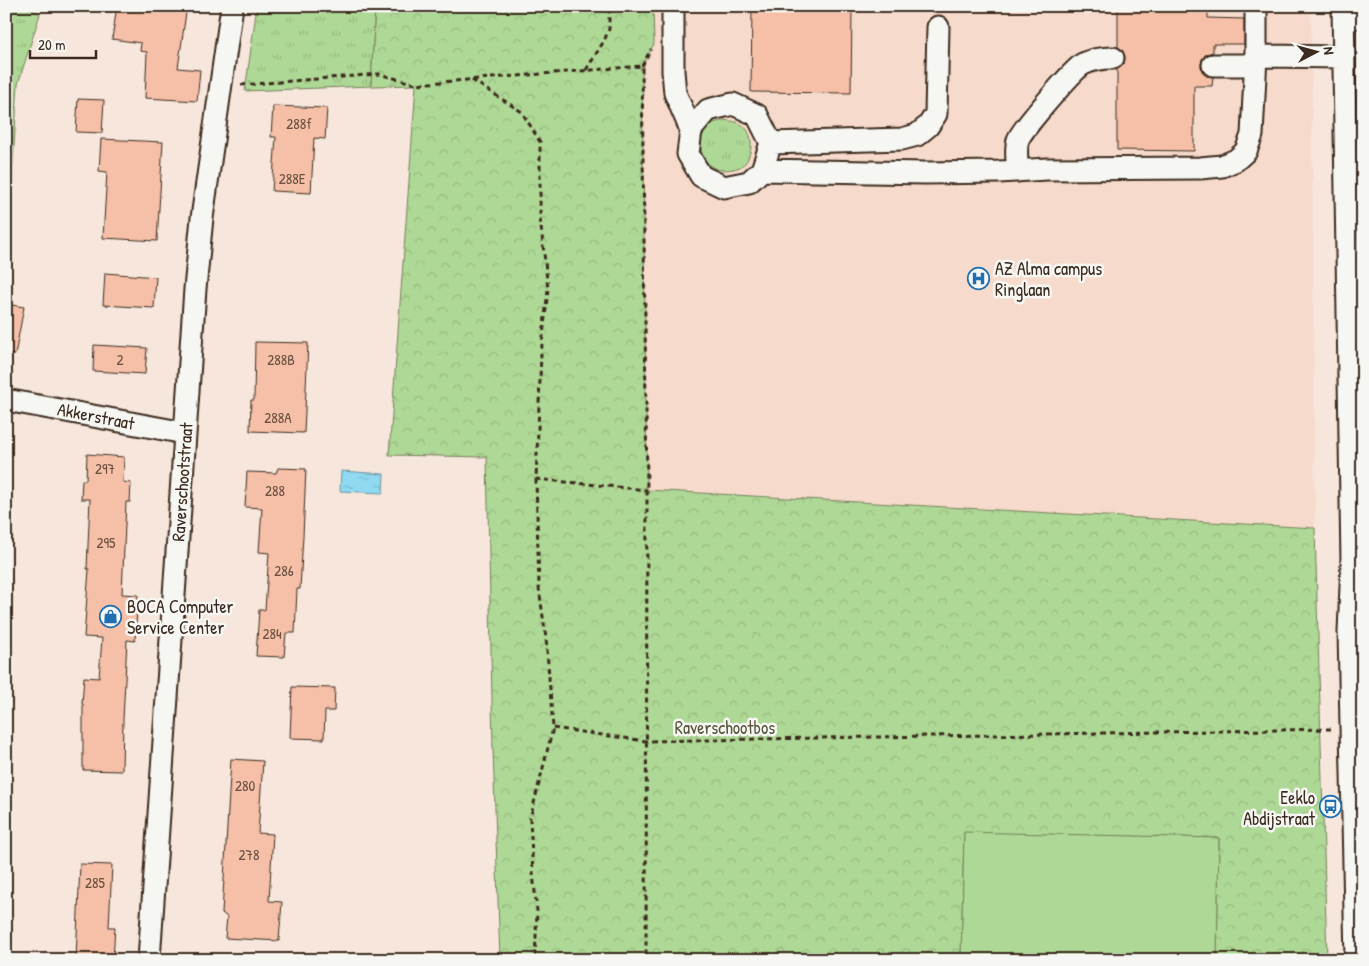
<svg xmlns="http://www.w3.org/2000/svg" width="1369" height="966" font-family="'Patrick Hand',sans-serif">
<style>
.built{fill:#f6dbcc}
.grass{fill:url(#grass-tufts);stroke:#74815a}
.forest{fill:url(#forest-crowns);stroke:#74815a}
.park{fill:#aed895;stroke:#74815a}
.water{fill:url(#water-ripples);stroke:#6d939d}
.building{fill:#f5c0a7;stroke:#3b2a1e}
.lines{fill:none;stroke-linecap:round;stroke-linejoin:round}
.minor-casing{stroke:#3b2a1e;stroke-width:25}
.path{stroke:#3b2a1e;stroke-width:3;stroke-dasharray:5 4;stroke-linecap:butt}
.minor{stroke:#f6f6f2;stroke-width:21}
.labels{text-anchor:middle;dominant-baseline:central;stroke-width:5;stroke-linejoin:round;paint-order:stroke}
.number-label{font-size:15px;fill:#6a5040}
.poi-label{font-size:18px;fill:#3b2a1e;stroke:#f6f6f2;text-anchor:start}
.street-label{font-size:18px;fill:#3b2a1e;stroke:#f6f6f2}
.park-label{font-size:18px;fill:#58563c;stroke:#f6f6f2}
</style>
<defs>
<pattern id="grass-tufts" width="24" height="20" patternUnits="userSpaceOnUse" patternTransform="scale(1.25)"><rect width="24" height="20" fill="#aed895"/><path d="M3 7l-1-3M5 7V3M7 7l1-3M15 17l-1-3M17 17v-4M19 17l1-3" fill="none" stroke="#97ba80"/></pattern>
<pattern id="forest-crowns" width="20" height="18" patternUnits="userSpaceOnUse" patternTransform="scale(1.25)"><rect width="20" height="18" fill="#aed895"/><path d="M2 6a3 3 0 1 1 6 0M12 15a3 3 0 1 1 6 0" fill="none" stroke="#97ba80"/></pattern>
<pattern id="water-ripples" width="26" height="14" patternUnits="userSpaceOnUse" patternTransform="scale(1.25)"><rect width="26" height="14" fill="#8fd9f1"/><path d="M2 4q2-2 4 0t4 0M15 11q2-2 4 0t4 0" fill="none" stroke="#7cbace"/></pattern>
</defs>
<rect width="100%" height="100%" fill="#f6e6dc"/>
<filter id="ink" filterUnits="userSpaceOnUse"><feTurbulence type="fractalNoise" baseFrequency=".02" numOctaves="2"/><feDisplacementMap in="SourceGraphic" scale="10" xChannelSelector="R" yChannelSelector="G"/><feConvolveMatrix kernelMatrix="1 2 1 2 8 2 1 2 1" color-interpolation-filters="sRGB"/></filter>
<g filter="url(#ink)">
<path class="built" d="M 653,6 L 1311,6 L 1315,528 L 647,490 L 642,66 L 654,44 Z"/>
<path class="grass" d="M 6,6 L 26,6 L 40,14 L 18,84 L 8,240 L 6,240 Z
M 257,6 L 375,6 L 371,86 L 245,91 Z
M 725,120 C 728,121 733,121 736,122 C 752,127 754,145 748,158 C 746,164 740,168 733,169 C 727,170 720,171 714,168 C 697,160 696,132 713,123 C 717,122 721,121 725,120 Z"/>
<path class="forest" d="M 375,6 L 653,6 L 654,44 L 642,66 L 647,490 L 1315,528 L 1327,960 L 1217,960 L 1219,838 L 964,833 L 961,960 L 500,960 L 493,748 L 487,457 L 389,455 L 416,85 L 371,86 Z"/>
<path class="park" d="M 964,832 L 1219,838 L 1217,960 L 961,960 Z"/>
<path class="water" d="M 341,471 L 384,474 L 383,493 L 340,491 Z"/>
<path class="building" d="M 117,6 L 187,6 L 178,68 L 200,70 L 197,101 L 145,98 L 147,52 L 140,51 L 141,43 L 112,39 Z
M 752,6 L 852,6 L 851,93 L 751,92 Z
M 1118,6 L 1208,6 L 1208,18 L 1244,19 L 1244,44 L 1213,44 L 1213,52 L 1206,54 L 1202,59 L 1201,65 L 1202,71 L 1206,76 L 1213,77 L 1212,86 L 1194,86 L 1194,151 L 1117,150 L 1117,69 L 1124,64 L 1125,58 L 1123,51 L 1118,47 Z
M 78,99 L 104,100 L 102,133 L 76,132 Z
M 273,106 L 327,108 L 325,139 L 314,138 L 311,193 L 272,191 L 276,137 L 271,137 Z
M 101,139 L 163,142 L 157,241 L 103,238 L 107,172 L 99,171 Z
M 105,273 L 156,277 L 154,308 L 103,305 Z
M 6,304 L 24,307 L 15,355 L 6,354 Z
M 255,342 L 308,343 L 304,433 L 250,431 L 251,400 L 254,400 Z
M 94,345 L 147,348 L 145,374 L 93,371 Z
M 87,454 L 124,457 L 123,482 L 131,483 L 130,502 L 126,502 L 122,594 L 138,595 L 135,641 L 127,640 L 123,720 L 122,771 L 83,770 L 83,704 L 82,704 L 84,677 L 99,678 L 102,638 L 84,637 L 89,569 L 87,569 L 90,499 L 81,499 L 82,480 L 86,480 Z
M 278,468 L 306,469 L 303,536 L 300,589 L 297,589 L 295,633 L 286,633 L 284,657 L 256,656 L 259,610 L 265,610 L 269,553 L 259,552 L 262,508 L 245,507 L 247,472 L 276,473 Z
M 292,687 L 335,688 L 334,711 L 325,711 L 324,739 L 290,738 Z
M 231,759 L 263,761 L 258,833 L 273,834 L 269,901 L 282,902 L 279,941 L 225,938 L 227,917 L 222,913 Z
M 80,864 L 112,865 L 109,927 L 115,927 L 113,960 L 76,960 Z"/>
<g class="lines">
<defs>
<path id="minor" d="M 673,6 L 673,71 L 675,93 L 691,130
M 1343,6 L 1352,563 L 1349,632 L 1356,960
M 1344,24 L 1363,11
M 1256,56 L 1344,57
M 1213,65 L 1255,65
M 771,143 L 902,139 L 917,135 L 928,126 L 936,114 L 938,27
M 762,170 L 771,143 L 757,115 L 733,104 L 708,110 L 691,130 L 688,154 L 701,176 L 724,187 L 749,182 L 762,170 L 925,173 L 999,172 L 1047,169 L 1200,168 L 1222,166 L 1236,160 L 1246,151 L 1252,135 L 1256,56 L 1256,6
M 1018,171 C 1017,161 1015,150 1018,140 C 1021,130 1074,69 1083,64 C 1093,59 1102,58 1113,58
M 6,400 L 185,433
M 149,960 L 195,289 L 202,218 L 232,6"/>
</defs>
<use href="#minor" class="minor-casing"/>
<path class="path" d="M 642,66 L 651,49
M 586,70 L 604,41 L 609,29 L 609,6
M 472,80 L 522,112 L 540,142 L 540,218 L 548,289 L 541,354 L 536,479 L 539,588 L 546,638 L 553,728 L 530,819 L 533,873 L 537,911 L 535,960
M 241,85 L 379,74 L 416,84 L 642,66 L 647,490 L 646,960
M 536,479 L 647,490
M 553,728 L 646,741 L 1331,729"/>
<use href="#minor" class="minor"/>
</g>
</g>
<defs>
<symbol id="hospital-ring" viewBox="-11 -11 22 22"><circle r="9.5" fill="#f6f6f2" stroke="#1f6fb2" stroke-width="1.5"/><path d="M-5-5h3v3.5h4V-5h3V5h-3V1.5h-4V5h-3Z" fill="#1f6fb2"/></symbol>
<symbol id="shop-ring" viewBox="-11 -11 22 22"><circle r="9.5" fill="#f6f6f2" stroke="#1f6fb2" stroke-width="1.5"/><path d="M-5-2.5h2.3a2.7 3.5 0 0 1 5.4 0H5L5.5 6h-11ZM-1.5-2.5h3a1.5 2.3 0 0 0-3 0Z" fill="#1f6fb2"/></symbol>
<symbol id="bus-ring" viewBox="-11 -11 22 22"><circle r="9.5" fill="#f6f6f2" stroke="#1f6fb2" stroke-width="1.5"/><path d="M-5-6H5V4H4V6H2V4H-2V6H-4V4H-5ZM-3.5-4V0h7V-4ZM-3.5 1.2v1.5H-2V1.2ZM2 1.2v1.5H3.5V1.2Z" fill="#1f6fb2"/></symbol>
</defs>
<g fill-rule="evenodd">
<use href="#hospital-ring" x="966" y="266" width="25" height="25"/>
<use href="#shop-ring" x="98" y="604" width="25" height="25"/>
<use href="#bus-ring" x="1318" y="794" width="25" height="25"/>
</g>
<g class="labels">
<g class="number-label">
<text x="299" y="123">288f</text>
<text x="292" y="178">288E</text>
<text x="120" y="359">2</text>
<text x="281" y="359">288B</text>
<text x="278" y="417">288A</text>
<text x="105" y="468">297</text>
<text x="275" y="490">288</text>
<text x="106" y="542">295</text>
<text x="284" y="570">286</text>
<text x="272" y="633">284</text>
<text x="245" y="785">280</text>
<text x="249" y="854">278</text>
<text x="95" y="882">285</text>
</g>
<g class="poi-label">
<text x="995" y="268">AZ Alma campus<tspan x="995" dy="21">Ringlaan</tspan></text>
<text x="127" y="606">BOCA Computer<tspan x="127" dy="21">Service Center</tspan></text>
<text x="1315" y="797" text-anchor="end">Eeklo<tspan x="1315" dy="21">Abdijstraat</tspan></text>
</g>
<g class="street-label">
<text transform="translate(96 416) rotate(11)">Akkerstraat</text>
<text transform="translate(182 482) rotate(-86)">Raverschootstraat</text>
</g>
<g class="park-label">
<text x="725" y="727">Raverschootbos</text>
</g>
</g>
<rect width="1369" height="966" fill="none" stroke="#f6f6f2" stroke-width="25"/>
<rect x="12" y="12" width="1344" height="941" fill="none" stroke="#3b2a1e" stroke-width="2" filter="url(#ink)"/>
<g transform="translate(1316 52) rotate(84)" stroke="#f6f6f2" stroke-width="4" paint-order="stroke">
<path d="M0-4L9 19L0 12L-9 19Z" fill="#3b2a1e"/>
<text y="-8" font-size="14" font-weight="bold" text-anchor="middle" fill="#3b2a1e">N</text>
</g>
<path d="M30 50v8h66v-8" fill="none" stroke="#3b2a1e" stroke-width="2.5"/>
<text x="38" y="50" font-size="15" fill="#3b2a1e" stroke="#f6f6f2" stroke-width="4" paint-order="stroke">20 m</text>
</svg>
